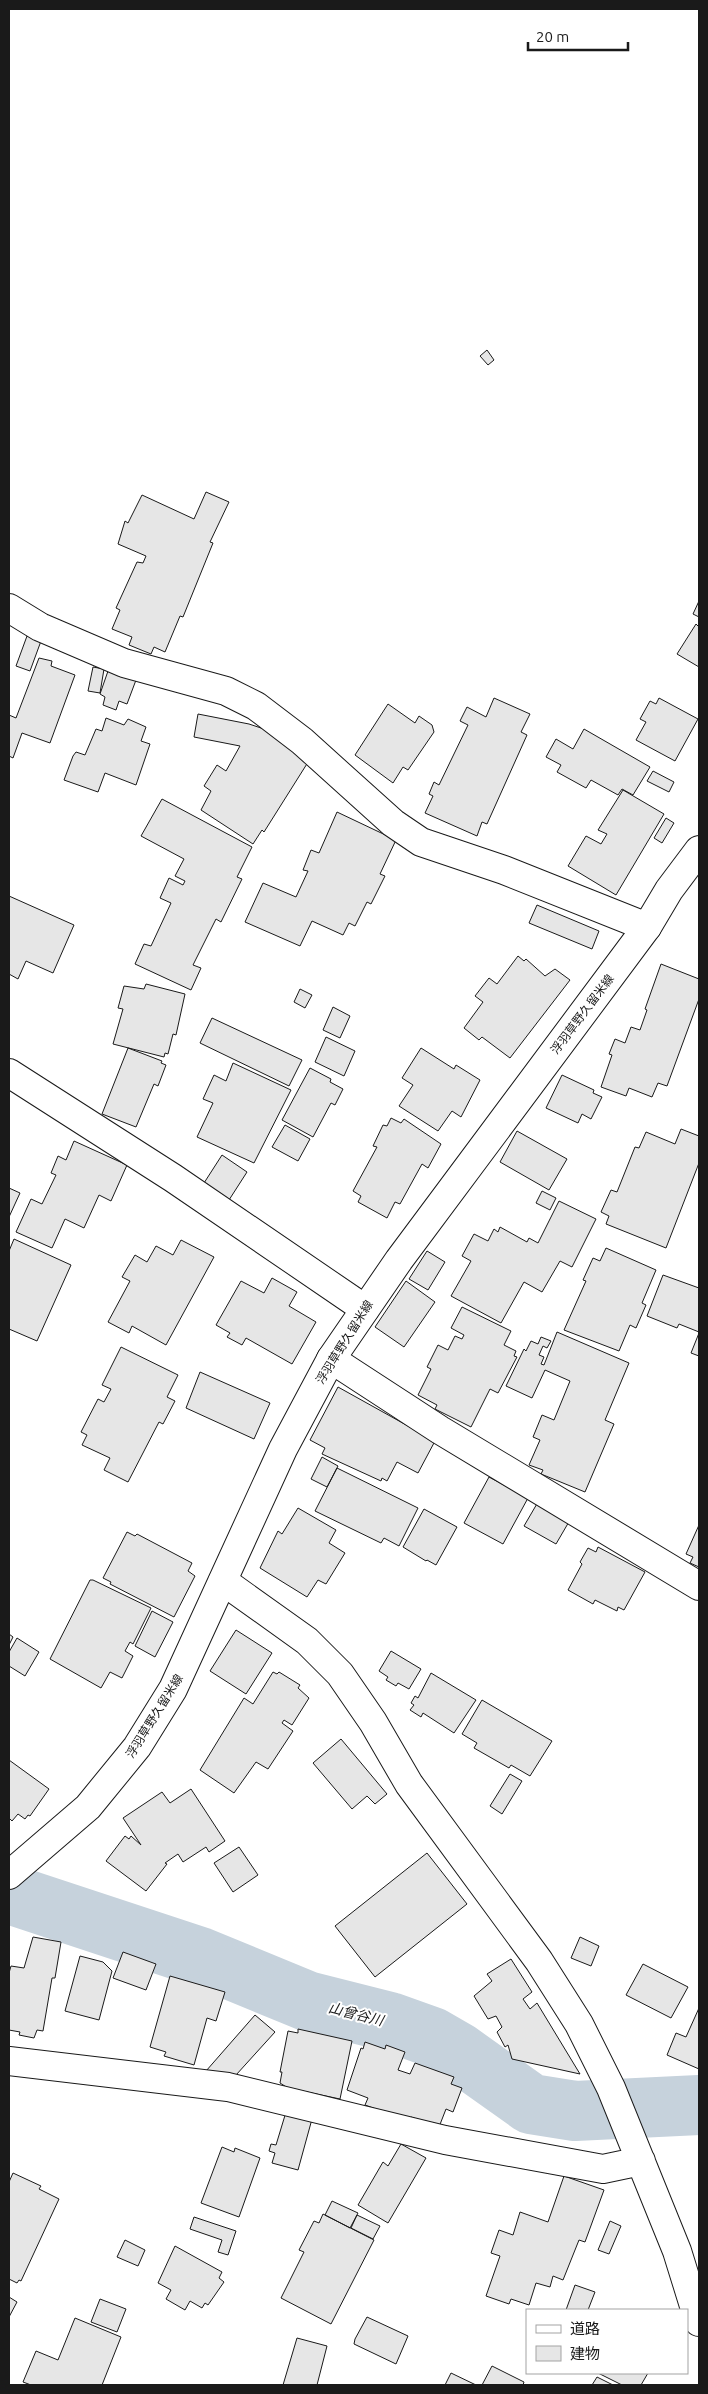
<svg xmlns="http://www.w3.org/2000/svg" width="708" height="2394" font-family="Ubuntu,'Noto Sans JP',sans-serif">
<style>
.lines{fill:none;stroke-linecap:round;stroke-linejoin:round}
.river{stroke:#c6d2dc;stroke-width:60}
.building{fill:#e6e6e6;stroke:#1a1a1a}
.minor-casing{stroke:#1a1a1a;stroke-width:30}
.major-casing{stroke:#1a1a1a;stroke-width:30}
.minor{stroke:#fff;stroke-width:28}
.major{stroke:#fff;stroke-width:28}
.labels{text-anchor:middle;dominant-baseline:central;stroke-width:4;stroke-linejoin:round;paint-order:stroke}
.street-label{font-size:12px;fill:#1a1a1a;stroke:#fff}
.water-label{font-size:14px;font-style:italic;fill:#1a1a1a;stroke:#fff}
</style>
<rect width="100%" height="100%" fill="#fff"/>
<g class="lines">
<path class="river" d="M 9,1894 L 200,1957 L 307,2001 L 390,2022 L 432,2037 L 458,2052 L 531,2104 L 575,2111 L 699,2105"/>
</g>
<path class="building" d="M 487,350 L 494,360 L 488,365 L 480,356 Z
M 206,492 L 229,502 L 210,542 L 213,543 L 183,617 L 180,616 L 165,652 L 154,647 L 151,654 L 129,645 L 132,637 L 112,629 L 120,610 L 116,608 L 137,562 L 143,563 L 146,556 L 118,544 L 125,521 L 128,523 L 142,495 L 194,519 Z
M 699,601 L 699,617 L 693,614 Z
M 696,624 L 699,627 L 699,667 L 677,654 Z
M 27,636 L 41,641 L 30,671 L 16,666 Z
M 39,658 L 52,661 L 51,666 L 75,675 L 50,743 L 22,733 L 13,758 L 9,756 L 9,715 L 16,718 Z
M 93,667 L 104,669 L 100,693 L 88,691 Z
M 108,671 L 136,680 L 127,704 L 119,701 L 116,710 L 103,705 L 105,697 L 100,694 Z
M 494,698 L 530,714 L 521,732 L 527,735 L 487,824 L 482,822 L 477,836 L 425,813 L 433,796 L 429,794 L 434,782 L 439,785 L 468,725 L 460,721 L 467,707 L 486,717 Z
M 659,698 L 698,719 L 675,761 L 636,740 L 646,722 L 640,719 L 650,701 L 656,704 Z
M 388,704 L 415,723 L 419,716 L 432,725 L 434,732 L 408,770 L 403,767 L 393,783 L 355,755 Z
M 198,714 L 249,724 L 264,729 L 310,759 L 264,832 L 262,830 L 253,844 L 201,810 L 211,791 L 204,786 L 217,765 L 226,771 L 240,746 L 194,737 Z
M 106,718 L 124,725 L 128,719 L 146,727 L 141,741 L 150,744 L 136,785 L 105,773 L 98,792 L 64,780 L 73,756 L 76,752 L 85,755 L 96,729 L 102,731 Z
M 584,729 L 650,767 L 633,795 L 622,789 L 618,795 L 591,780 L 586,788 L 557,772 L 561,765 L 546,757 L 556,739 L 573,749 Z
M 653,771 L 674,782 L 669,792 L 647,781 Z
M 623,790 L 664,814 L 616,895 L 568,866 L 586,836 L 601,844 L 607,834 L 598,830 Z
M 162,799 L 252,847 L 237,877 L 242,879 L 221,922 L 216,919 L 193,965 L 201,968 L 191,990 L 135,964 L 144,944 L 151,946 L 171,903 L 160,898 L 169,878 L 183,885 L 185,881 L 175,876 L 184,859 L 141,836 Z
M 337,812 L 396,840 L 380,874 L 385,876 L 371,904 L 367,902 L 355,926 L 349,923 L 343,935 L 312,921 L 300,946 L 245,922 L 263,883 L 296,897 L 308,871 L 303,870 L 311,850 L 319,853 Z
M 666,818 L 674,823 L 662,843 L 654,838 Z
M 9,896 L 74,925 L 53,973 L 26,961 L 18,979 L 9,974 Z
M 537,905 L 599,931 L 592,949 L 529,923 Z
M 518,956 L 524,961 L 526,959 L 545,976 L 555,969 L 570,980 L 510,1058 L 482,1037 L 479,1040 L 464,1028 L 483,1002 L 475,996 L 489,978 L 497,984 Z
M 661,964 L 699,979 L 699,999 L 667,1086 L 658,1083 L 652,1097 L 629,1088 L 626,1096 L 601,1087 L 612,1055 L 609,1054 L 615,1039 L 625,1043 L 631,1027 L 640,1030 L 647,1010 L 645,1009 Z
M 146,984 L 185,994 L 176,1035 L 173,1034 L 168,1054 L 165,1053 L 164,1057 L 113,1044 L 123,1009 L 118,1008 L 124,986 L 144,989 Z
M 300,989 L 312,995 L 305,1008 L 294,1002 Z
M 333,1007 L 350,1016 L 340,1038 L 323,1030 Z
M 212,1018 L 302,1060 L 289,1086 L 200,1043 Z
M 326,1037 L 355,1051 L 344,1076 L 315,1062 Z
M 128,1048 L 162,1061 L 161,1063 L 166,1065 L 158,1086 L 154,1084 L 136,1127 L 102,1114 Z
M 421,1048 L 454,1069 L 456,1065 L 480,1080 L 461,1117 L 452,1111 L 438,1131 L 399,1106 L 413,1085 L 402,1078 Z
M 233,1063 L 291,1090 L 254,1163 L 197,1137 L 213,1103 L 203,1099 L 214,1075 L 226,1081 Z
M 310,1068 L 331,1079 L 330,1082 L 343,1089 L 335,1105 L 331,1103 L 313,1137 L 282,1120 Z
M 562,1075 L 594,1090 L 593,1093 L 602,1097 L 591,1119 L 582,1114 L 578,1123 L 546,1108 Z
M 391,1118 L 401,1123 L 404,1119 L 441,1144 L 428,1168 L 422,1164 L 400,1204 L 395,1202 L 387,1218 L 358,1202 L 361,1196 L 353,1191 L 377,1147 L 373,1146 L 383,1125 L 387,1126 Z
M 285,1125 L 310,1139 L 298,1161 L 272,1147 Z
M 681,1129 L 699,1136 L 699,1163 L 666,1248 L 606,1224 L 609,1216 L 601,1212 L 611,1190 L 617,1192 L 635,1147 L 639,1148 L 646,1132 L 675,1144 Z
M 517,1131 L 567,1159 L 549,1190 L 500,1162 Z
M 74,1141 L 127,1165 L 111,1201 L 99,1195 L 84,1228 L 65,1219 L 52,1248 L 16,1232 L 31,1199 L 42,1204 L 56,1175 L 51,1173 L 58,1156 L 66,1160 Z
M 222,1155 L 247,1172 L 229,1200 L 204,1183 Z
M 9,1188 L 20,1193 L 9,1217 Z
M 542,1191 L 556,1198 L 550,1210 L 536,1203 Z
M 559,1201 L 596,1219 L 572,1267 L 560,1261 L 542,1292 L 524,1282 L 501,1323 L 451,1296 L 471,1261 L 462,1256 L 474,1234 L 488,1241 L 494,1229 L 498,1232 L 500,1227 L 527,1242 L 529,1238 L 538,1243 Z
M 14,1239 L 71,1265 L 37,1341 L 9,1329 L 9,1251 Z
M 181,1240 L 214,1257 L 166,1345 L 132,1326 L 129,1333 L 108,1322 L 130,1281 L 122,1277 L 135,1255 L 147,1262 L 156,1246 L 173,1255 Z
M 606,1248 L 656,1270 L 642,1303 L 646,1305 L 636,1328 L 630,1325 L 619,1351 L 564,1330 L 586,1281 L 583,1280 L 593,1258 L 600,1261 Z
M 427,1251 L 445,1262 L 428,1290 L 409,1279 Z
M 663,1275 L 699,1288 L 699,1332 L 679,1324 L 677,1328 L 647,1316 Z
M 272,1278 L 297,1292 L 289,1306 L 316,1322 L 292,1364 L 246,1338 L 242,1345 L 227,1337 L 230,1333 L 216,1325 L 241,1281 L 264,1293 Z
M 406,1281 L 435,1302 L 404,1347 L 375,1327 Z
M 462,1307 L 511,1331 L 504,1345 L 516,1351 L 514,1356 L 517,1357 L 498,1393 L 490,1389 L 471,1427 L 435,1409 L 437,1405 L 418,1395 L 431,1369 L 427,1367 L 438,1345 L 448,1350 L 455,1336 L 462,1339 L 464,1335 L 451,1328 Z
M 557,1332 L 629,1363 L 605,1420 L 614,1424 L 585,1492 L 541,1474 L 543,1470 L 529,1465 L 540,1440 L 533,1437 L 542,1415 L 554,1420 L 570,1381 L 545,1370 L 532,1398 L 506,1386 L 524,1349 L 526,1351 L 531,1341 L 538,1344 L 541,1337 L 551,1341 L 547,1348 L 543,1346 L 539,1355 L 544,1357 L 541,1364 L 544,1365 Z
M 699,1333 L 699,1356 L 691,1353 Z
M 121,1347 L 178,1375 L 167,1397 L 175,1401 L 163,1424 L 159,1422 L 128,1482 L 104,1470 L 110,1458 L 82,1445 L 87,1435 L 81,1432 L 98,1399 L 104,1402 L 111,1389 L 102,1385 Z
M 200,1372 L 270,1403 L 254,1439 L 186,1408 Z
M 338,1387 L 435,1441 L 418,1473 L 397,1462 L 387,1481 L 382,1478 L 381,1481 L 322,1454 L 325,1448 L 310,1440 Z
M 322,1457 L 338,1466 L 327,1487 L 311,1479 Z
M 337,1468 L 418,1508 L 399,1546 L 384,1538 L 381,1543 L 315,1511 Z
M 489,1477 L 528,1498 L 503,1544 L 464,1523 Z
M 538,1502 L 570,1520 L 556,1544 L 524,1526 Z
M 298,1508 L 336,1530 L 329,1543 L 345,1553 L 326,1584 L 318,1580 L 307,1597 L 260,1568 L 278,1531 L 282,1534 Z
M 424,1509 L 457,1527 L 436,1565 L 427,1560 L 426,1561 L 403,1547 Z
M 699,1525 L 699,1567 L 690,1563 L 693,1557 L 686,1554 Z
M 127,1532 L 135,1536 L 137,1534 L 192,1563 L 188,1571 L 195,1576 L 174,1617 L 110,1584 L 111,1582 L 103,1578 Z
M 598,1547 L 645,1572 L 624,1610 L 618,1607 L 617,1611 L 595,1600 L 593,1604 L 568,1590 L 582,1564 L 580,1562 L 588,1548 L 596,1552 Z
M 90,1580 L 93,1580 L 151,1608 L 133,1644 L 130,1642 L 125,1651 L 133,1656 L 122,1678 L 110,1672 L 101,1688 L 50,1659 Z
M 152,1611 L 173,1622 L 155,1657 L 135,1646 Z
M 236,1630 L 272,1653 L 246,1694 L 210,1671 Z
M 9,1634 L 13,1637 L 9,1645 Z
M 17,1638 L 39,1652 L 25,1676 L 9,1666 L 9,1652 Z
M 391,1651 L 421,1669 L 409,1689 L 398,1683 L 396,1686 L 386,1680 L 388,1677 L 379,1671 Z
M 273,1672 L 277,1674 L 279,1672 L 300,1685 L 298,1688 L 309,1698 L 292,1725 L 284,1720 L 282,1723 L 293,1731 L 268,1769 L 256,1762 L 234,1793 L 200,1770 L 244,1698 L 253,1704 Z
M 431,1673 L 476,1700 L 454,1733 L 423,1713 L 421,1717 L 410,1710 L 414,1705 L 411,1703 L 415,1696 L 418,1698 Z
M 482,1700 L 552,1741 L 530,1776 L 511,1765 L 509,1768 L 474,1748 L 477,1743 L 462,1734 Z
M 341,1739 L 387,1794 L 375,1804 L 367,1796 L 352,1809 L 313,1763 Z
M 9,1760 L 49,1789 L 30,1816 L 28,1815 L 25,1819 L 18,1814 L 12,1821 L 9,1818 Z
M 510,1774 L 522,1781 L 502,1814 L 490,1806 Z
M 191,1789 L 225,1841 L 209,1852 L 206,1847 L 183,1862 L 178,1854 L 165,1863 L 167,1864 L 146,1891 L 106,1861 L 125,1836 L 129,1839 L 131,1836 L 141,1845 L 123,1818 L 162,1792 L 170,1803 Z
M 239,1847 L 258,1875 L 233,1892 L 214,1863 Z
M 427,1853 L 467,1904 L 375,1977 L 335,1926 Z
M 33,1937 L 61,1942 L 55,1978 L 52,1978 L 43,2031 L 37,2030 L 34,2038 L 19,2035 L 20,2032 L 9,2030 L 9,1973 L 11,1966 L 24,1968 Z
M 580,1937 L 599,1946 L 591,1966 L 571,1958 Z
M 123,1952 L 156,1964 L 146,1990 L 113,1978 Z
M 80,1956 L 103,1962 L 112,1971 L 99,2020 L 65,2011 Z
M 511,1959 L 532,1992 L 523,1999 L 530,2009 L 537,2003 L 580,2074 L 512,2059 L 508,2045 L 505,2047 L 497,2032 L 502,2027 L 496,2016 L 488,2019 L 474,1996 L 492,1981 L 487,1974 Z
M 643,1964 L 688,1987 L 671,2018 L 626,1995 Z
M 170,1976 L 225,1992 L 216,2021 L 207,2018 L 194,2065 L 164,2056 L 166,2052 L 150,2047 Z
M 699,2008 L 699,2069 L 667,2055 L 676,2033 L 686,2037 Z
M 255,2015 L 275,2032 L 236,2075 L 206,2071 Z
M 298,2029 L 352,2041 L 340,2099 L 288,2088 L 280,2083 L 282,2072 L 280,2072 L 288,2031 L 298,2033 Z
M 365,2042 L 385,2049 L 386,2045 L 405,2052 L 398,2070 L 410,2074 L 415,2063 L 454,2077 L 451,2084 L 462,2088 L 453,2112 L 446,2109 L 439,2127 L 411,2117 L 409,2121 L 365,2105 L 368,2098 L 347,2090 L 361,2048 L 363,2049 Z
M 286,2112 L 312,2119 L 298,2170 L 272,2163 L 275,2153 L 269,2151 L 271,2144 L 276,2145 Z
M 401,2144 L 426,2158 L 388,2223 L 358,2205 L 383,2162 L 388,2166 Z
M 222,2147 L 234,2152 L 235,2148 L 260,2158 L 239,2217 L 201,2203 Z
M 13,2173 L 41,2186 L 39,2189 L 59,2199 L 21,2281 L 19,2280 L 17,2283 L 9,2279 L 9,2182 Z
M 564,2176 L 604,2190 L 585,2242 L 579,2240 L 563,2280 L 553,2276 L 550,2287 L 536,2283 L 529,2305 L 511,2299 L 509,2304 L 486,2296 L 500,2256 L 491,2253 L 499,2230 L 513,2235 L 520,2212 L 548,2222 Z
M 332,2201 L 358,2213 L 350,2228 L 325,2215 Z
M 323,2214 L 374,2240 L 331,2324 L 281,2298 L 304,2252 L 299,2250 L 314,2221 L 319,2223 Z
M 357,2215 L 380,2226 L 373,2239 L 351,2228 Z
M 194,2217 L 236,2231 L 228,2255 L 218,2252 L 222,2240 L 190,2229 Z
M 610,2221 L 621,2226 L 609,2254 L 598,2250 Z
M 125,2240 L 145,2250 L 138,2266 L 117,2257 Z
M 175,2246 L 222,2272 L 219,2278 L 224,2282 L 208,2305 L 205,2303 L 202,2308 L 190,2301 L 185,2310 L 166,2299 L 171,2290 L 158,2283 Z
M 575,2285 L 595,2292 L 588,2310 L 566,2310 Z
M 9,2297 L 17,2302 L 9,2317 Z
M 100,2299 L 126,2309 L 117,2332 L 91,2322 Z
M 367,2317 L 408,2336 L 396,2364 L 354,2344 L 355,2339 Z
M 75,2318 L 121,2337 L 102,2385 L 31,2385 L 23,2382 L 36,2351 L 58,2360 Z
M 297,2338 L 327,2346 L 317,2385 L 283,2385 Z
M 492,2366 L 524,2382 L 523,2385 L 482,2385 Z
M 451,2373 L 476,2385 L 445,2385 Z
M 598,2373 L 648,2373 L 641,2385 L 622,2385 Z
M 597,2377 L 613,2385 L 592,2385 Z"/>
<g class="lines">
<defs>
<path id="minor" d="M 9,608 L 40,627 L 124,663 L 226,691 L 256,706 L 302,741 L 393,823 L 421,842 L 504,870 L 647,927
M 9,1073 L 173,1178 L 365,1309
M 331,1359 L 440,1430 L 699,1586
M 223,1581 L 307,1641 L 340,1674 L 373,1722 L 409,1784 L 539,1961 L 579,2024 L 611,2088 L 677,2251 L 699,2322
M 9,2061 L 228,2087 L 445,2140 L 603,2169 L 641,2161"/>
<path id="major" d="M 9,1875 L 88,1807 L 137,1747 L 173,1689 L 283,1449 L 331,1359 L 399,1260 L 647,927 L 669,890 L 699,850"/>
</defs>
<use href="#minor" class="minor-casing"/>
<use href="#major" class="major-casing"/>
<use href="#minor" class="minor"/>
<use href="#major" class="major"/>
</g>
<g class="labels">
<g class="street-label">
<text transform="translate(582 1014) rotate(-53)">浮羽草野久留米線</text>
<text transform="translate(344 1342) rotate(-58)">浮羽草野久留米線</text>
<text transform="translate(154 1716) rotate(-58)">浮羽草野久留米線</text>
</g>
<g class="water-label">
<text transform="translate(356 2014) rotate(14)">山曾谷川</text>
</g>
</g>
<rect width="708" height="2394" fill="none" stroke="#1a1a1a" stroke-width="20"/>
<rect x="526" y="2309" width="162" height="65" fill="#ffffff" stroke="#a3a3a3"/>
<rect x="536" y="2325" width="25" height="8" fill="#ffffff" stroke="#a3a3a3"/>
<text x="570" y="2334" font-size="15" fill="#1a1a1a">道路</text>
<rect x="536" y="2346" width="25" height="15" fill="#e6e6e6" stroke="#a3a3a3"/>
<text x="570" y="2359" font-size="15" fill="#1a1a1a">建物</text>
<path d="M528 42v8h100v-8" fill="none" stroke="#1a1a1a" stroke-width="2.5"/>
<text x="536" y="42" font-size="15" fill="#1a1a1a" stroke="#ffffff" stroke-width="4" paint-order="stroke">20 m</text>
</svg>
